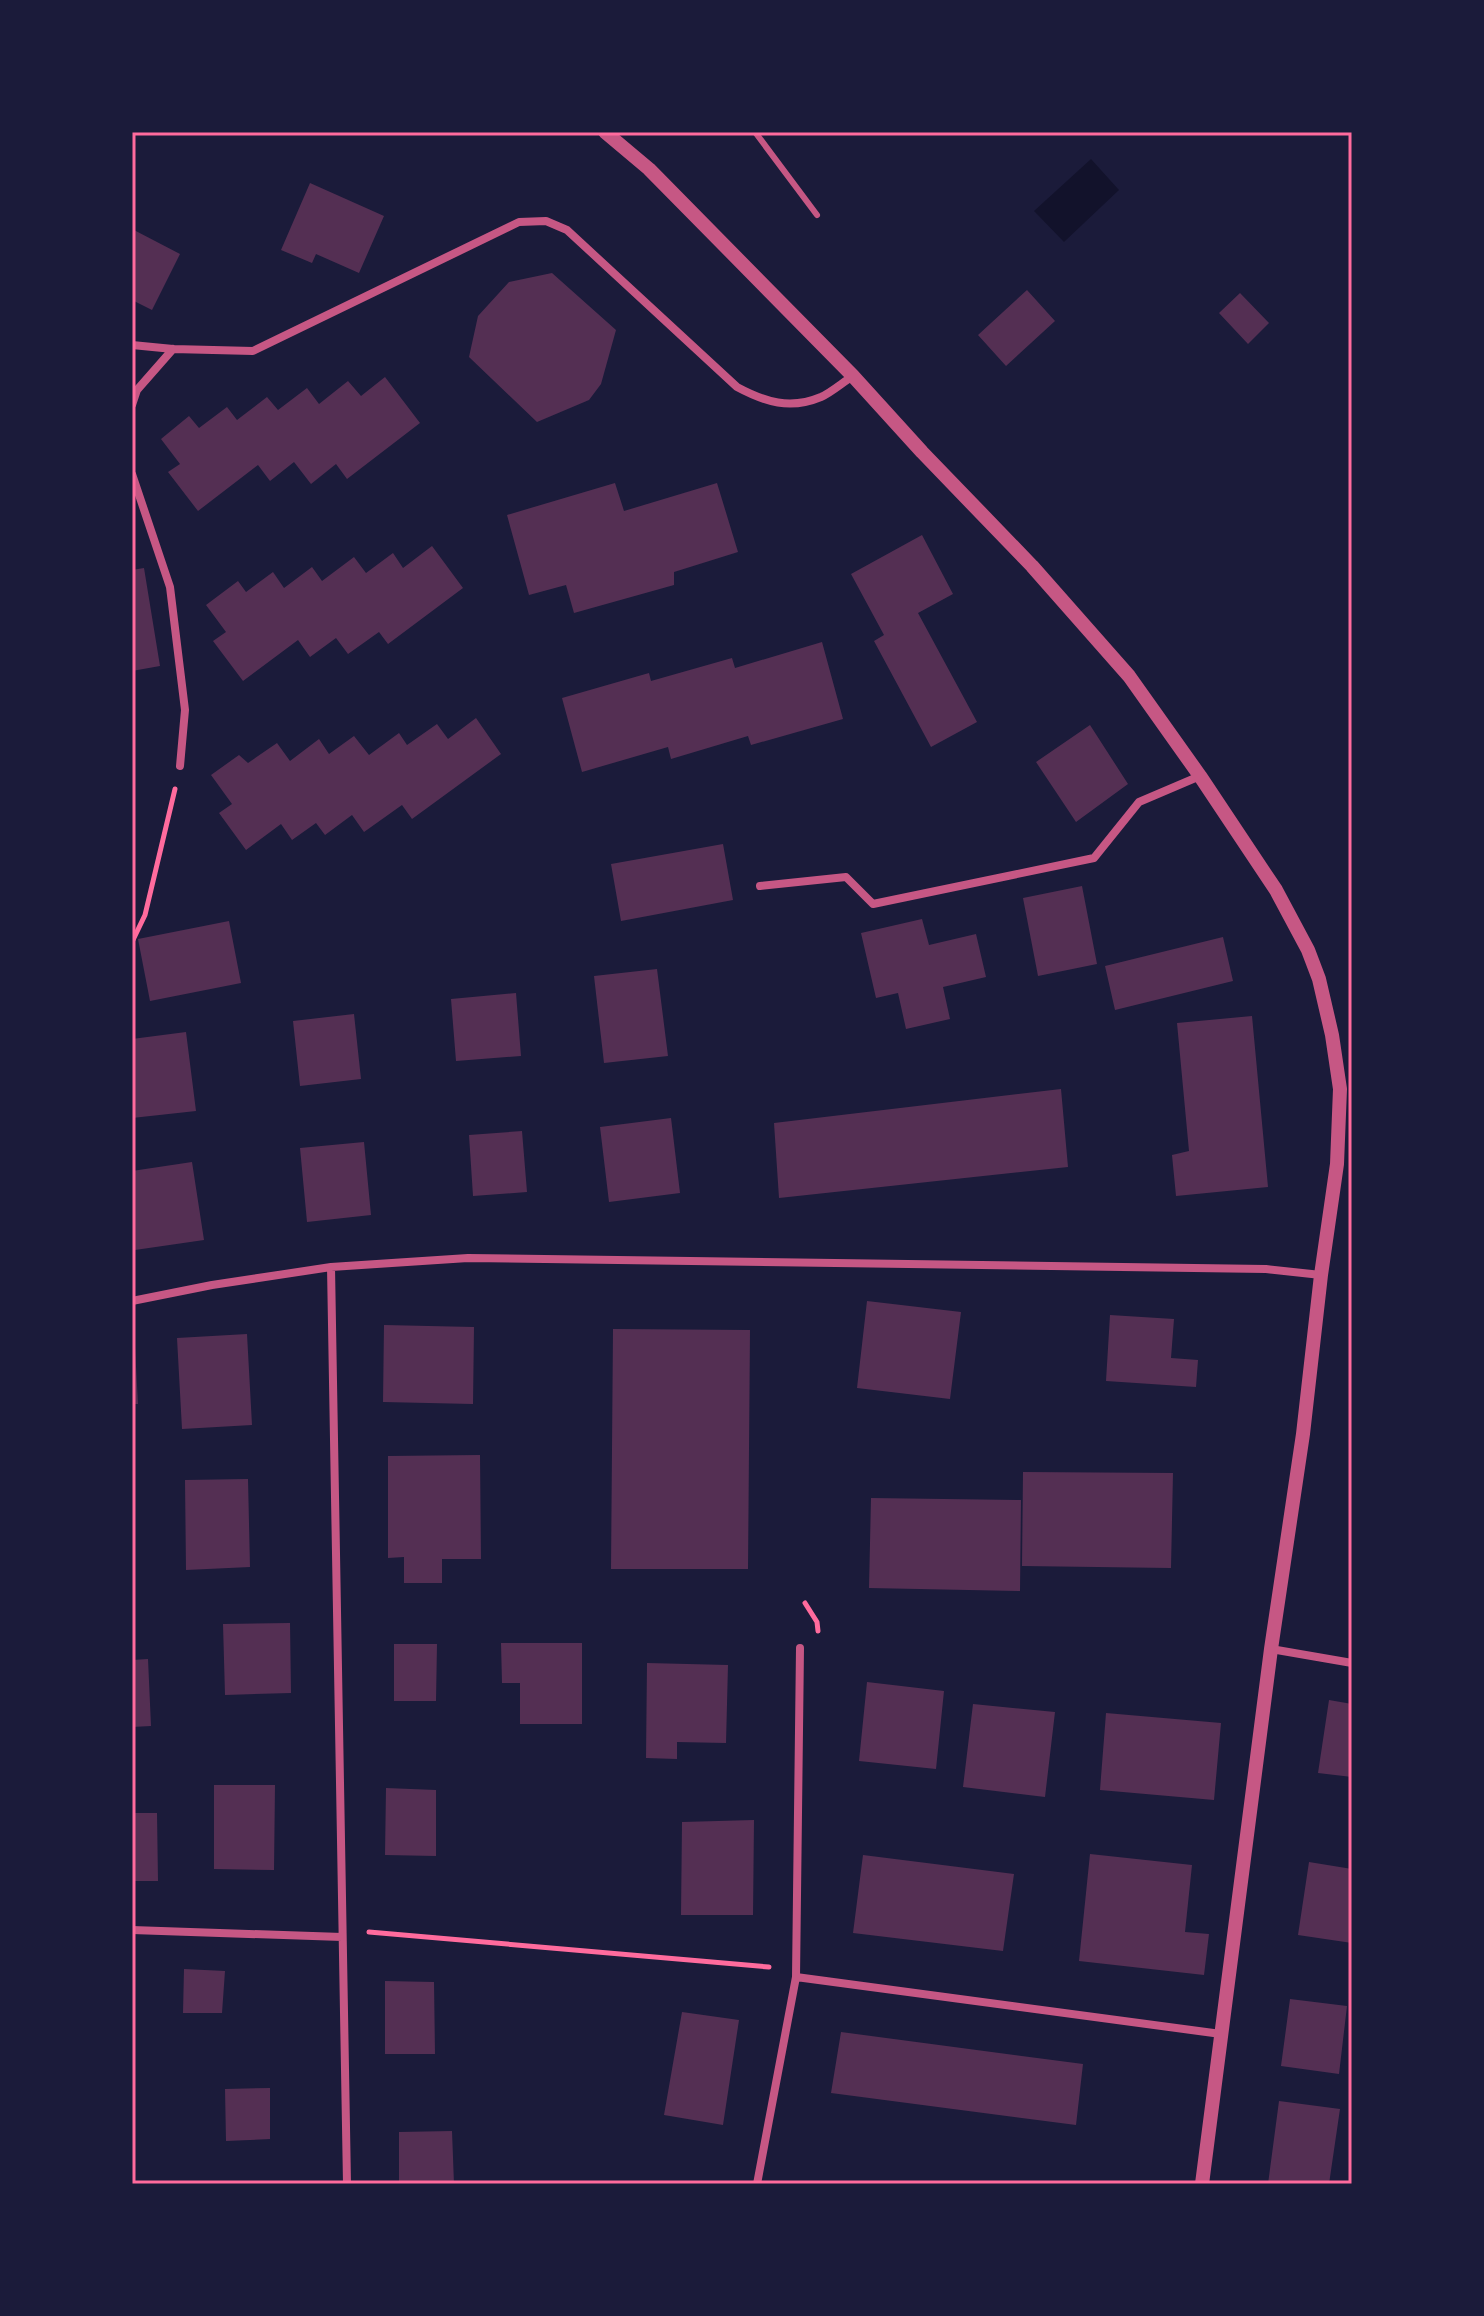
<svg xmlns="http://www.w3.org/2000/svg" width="1484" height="2316" font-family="'Roboto Condensed',sans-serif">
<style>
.water{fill:#12122b}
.building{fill:#542f53}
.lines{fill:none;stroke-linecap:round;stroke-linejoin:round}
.path{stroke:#ff6b9d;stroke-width:5}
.service{stroke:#c65784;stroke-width:6}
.minor{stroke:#c65784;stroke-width:8}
.tertiary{stroke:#c65784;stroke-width:14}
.neatline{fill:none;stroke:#ff6b9d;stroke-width:3}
</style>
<rect width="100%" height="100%" fill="#1b1b3a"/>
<path class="water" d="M 1091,159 L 1119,190 L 1064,242 L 1034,211 Z"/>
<path class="building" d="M 310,183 L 384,216 L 359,273 L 316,254 L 312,263 L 281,250 Z
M 132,229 L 180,254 L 152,310 L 132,300 Z
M 552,273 L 616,330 L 601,384 L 589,400 L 537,422 L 469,357 L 478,316 L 509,282 Z
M 1027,290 L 1055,321 L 1006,366 L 978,335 Z
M 1240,293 L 1269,323 L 1248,344 L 1219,313 Z
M 385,377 L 420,423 L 347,479 L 336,464 L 311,484 L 294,462 L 270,481 L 258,465 L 198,511 L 168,472 L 180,464 L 161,439 L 189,416 L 199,428 L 227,407 L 237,420 L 267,397 L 278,410 L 307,388 L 319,404 L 348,381 L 361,396 Z
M 615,483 L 624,511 L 717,483 L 738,552 L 674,572 L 674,585 L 574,613 L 566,585 L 529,595 L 507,515 Z
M 922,535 L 953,594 L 918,613 L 977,722 L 931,747 L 874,641 L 884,635 L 851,574 Z
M 432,546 L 463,588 L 388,644 L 379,632 L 348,654 L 336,638 L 310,657 L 298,640 L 243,681 L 213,641 L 226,632 L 206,605 L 238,581 L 246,592 L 273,572 L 284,588 L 312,567 L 322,581 L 354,557 L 366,573 L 393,553 L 403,568 Z
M 144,568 L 160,666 L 132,671 L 132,570 Z
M 822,642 L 843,719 L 751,745 L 748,736 L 671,759 L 668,747 L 582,772 L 562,698 L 649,673 L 651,681 L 732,658 L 735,668 Z
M 476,718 L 501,754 L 412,819 L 402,805 L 364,832 L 352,815 L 325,835 L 316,823 L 292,840 L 281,824 L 246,850 L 219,813 L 232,804 L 211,775 L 239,755 L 248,763 L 277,743 L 290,761 L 319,739 L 329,754 L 354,736 L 369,755 L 399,733 L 407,745 L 437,724 L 448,739 Z
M 1090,725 L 1128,784 L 1076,822 L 1036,762 Z
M 723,844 L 733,900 L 621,921 L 611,864 Z
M 1082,886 L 1097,964 L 1038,976 L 1023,898 Z
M 922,919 L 929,945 L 976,934 L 986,977 L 943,987 L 950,1019 L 906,1029 L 898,993 L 876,998 L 861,933 Z
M 229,921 L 241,983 L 150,1001 L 138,939 Z
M 1223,937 L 1233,981 L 1115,1010 L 1105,966 Z
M 657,969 L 668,1056 L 604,1063 L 594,976 Z
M 516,993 L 521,1056 L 456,1061 L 451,999 Z
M 354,1014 L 361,1079 L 300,1086 L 293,1021 Z
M 1252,1016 L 1268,1187 L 1176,1196 L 1172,1155 L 1189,1151 L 1177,1023 Z
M 186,1032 L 196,1111 L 132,1118 L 132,1039 Z
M 1061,1089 L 1068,1167 L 779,1198 L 774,1123 Z
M 671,1118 L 680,1193 L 609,1202 L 600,1127 Z
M 522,1131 L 527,1192 L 473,1196 L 469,1135 Z
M 364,1142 L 371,1215 L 307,1222 L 300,1148 Z
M 192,1162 L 204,1240 L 135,1250 L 132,1227 L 132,1171 Z
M 867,1301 L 961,1312 L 950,1399 L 857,1388 Z
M 1110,1315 L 1174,1319 L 1171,1358 L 1198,1360 L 1196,1387 L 1106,1381 Z
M 384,1325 L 474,1327 L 473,1404 L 383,1402 Z
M 613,1329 L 750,1330 L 748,1569 L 611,1569 Z
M 247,1334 L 252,1425 L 182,1429 L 177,1338 Z
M 132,1347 L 135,1347 L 138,1404 L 132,1404 Z
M 480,1455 L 481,1559 L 442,1559 L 442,1583 L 404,1583 L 404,1557 L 388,1558 L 388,1456 Z
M 1023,1472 L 1173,1473 L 1171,1568 L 1022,1566 Z
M 248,1479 L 250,1567 L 186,1570 L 185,1480 Z
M 871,1498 L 1021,1500 L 1020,1591 L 869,1588 Z
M 290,1623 L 291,1693 L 225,1695 L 223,1624 Z
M 501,1643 L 582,1643 L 582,1724 L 520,1724 L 520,1683 L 502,1683 Z
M 394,1644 L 437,1644 L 436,1701 L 394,1701 Z
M 148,1659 L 151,1726 L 132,1727 L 132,1660 Z
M 647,1663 L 728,1665 L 726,1743 L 677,1742 L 677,1759 L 646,1758 Z
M 867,1682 L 944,1691 L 936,1769 L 859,1761 Z
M 1329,1700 L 1352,1704 L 1352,1777 L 1318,1773 Z
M 973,1704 L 1055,1712 L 1045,1797 L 963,1787 Z
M 1106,1713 L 1221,1723 L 1214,1800 L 1100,1790 Z
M 214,1785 L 275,1785 L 274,1870 L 214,1869 Z
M 386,1788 L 436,1790 L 436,1856 L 385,1855 Z
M 132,1813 L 157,1813 L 158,1881 L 132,1881 Z
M 754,1820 L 753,1915 L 681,1915 L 682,1822 Z
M 1090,1854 L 1192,1865 L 1185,1932 L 1209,1934 L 1204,1975 L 1079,1961 Z
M 863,1855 L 1014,1874 L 1003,1951 L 853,1933 Z
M 1309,1862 L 1352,1869 L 1352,1943 L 1298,1935 Z
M 184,1969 L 225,1971 L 222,2013 L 183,2013 Z
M 385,1981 L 434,1982 L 435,2054 L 385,2054 Z
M 1290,1999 L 1347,2006 L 1339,2074 L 1281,2066 Z
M 682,2012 L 739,2020 L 723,2125 L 664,2115 Z
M 841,2032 L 1083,2064 L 1076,2125 L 831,2093 Z
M 270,2088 L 270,2139 L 226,2141 L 225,2089 Z
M 1279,2101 L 1340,2109 L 1329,2184 L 1268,2184 Z
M 452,2131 L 454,2184 L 399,2184 L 399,2132 Z"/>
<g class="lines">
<path class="path" d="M 132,942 L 145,915 L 175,789
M 805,1603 L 817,1622 L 818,1631
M 369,1932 L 769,1967"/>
<path class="service" d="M 755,132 L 817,215"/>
<path class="minor" d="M 132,345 L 173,349 L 253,351 L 519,222 L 546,221 L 567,230 L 737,387 C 765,402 790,410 821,397 C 832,392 843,382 853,376
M 132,405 L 137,390 L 173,349
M 132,474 L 170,587 L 185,710 L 180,766
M 760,886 L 846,877 L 873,904 L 1094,858 L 1139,802 L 1200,776
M 331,1267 L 347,2184
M 132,1301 L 212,1285 L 331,1267 L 468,1258 L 1266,1269 L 1321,1275
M 1271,1649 L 1352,1663
M 132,1930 L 342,1937
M 796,1977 L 1221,2034
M 757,2184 L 796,1977 L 800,1648"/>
<path class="tertiary" d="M 605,132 L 649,169 L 853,376 L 922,452 L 1032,566 L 1129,676 L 1200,776 L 1276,890 L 1308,950 L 1319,979 L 1332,1035 L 1340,1089 L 1337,1164 L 1321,1275 L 1303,1434 L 1271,1649 L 1202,2184"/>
</g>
<rect width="1484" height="2316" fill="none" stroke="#1b1b3a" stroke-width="268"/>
<rect x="134" y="134" width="1216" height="2048" class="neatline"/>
</svg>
